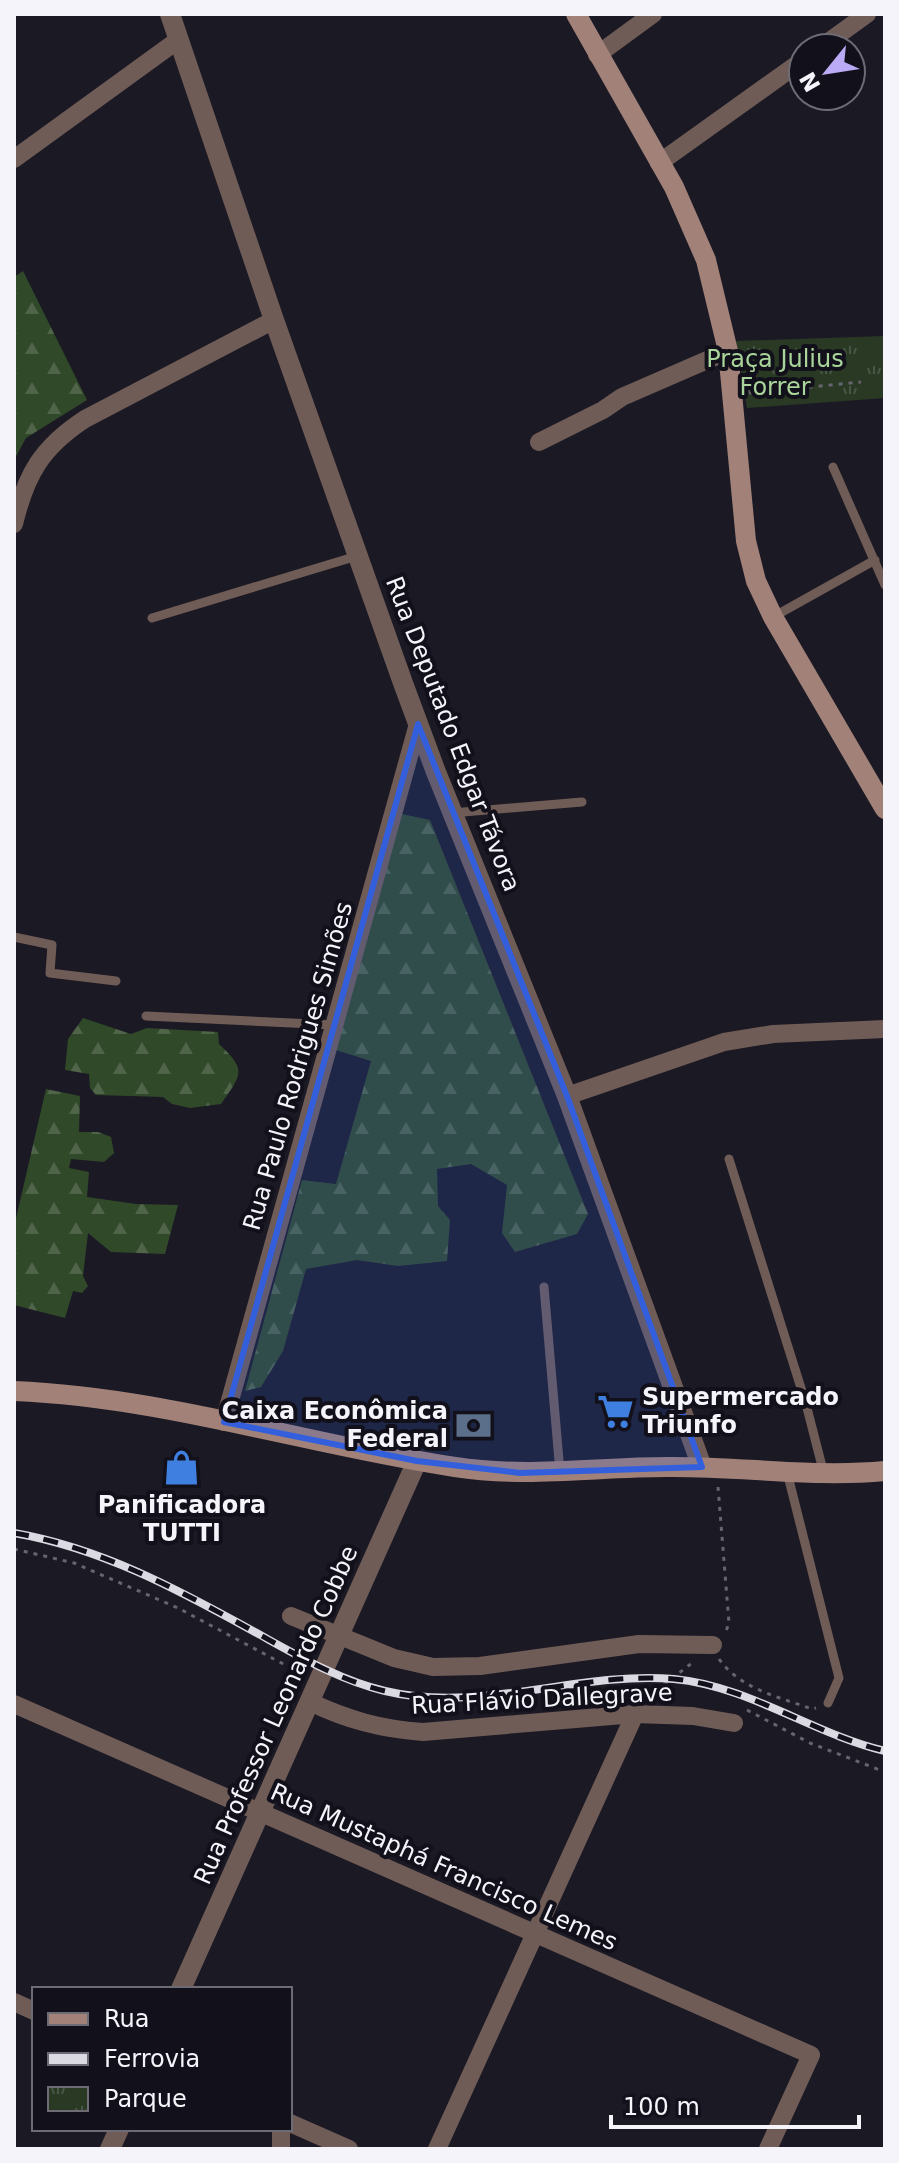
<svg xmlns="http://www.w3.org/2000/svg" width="899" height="2163" font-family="'DejaVu Sans',sans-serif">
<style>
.forest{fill:url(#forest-firs)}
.park{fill:url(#park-tufts)}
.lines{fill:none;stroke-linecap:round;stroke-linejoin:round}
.path{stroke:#66646e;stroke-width:3;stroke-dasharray:4 6;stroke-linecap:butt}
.service{stroke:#705c56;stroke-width:9}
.minor{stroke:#705c56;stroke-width:18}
.tertiary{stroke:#705c56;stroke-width:20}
.secondary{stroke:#a18178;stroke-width:20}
.rail-casing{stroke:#dbd9e1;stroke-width:8}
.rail{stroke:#12101a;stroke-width:5;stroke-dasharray:15;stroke-linecap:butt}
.marked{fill:#335fdc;fill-opacity:0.2;stroke:#335fdc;stroke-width:6;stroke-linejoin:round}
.labels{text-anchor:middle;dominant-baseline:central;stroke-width:8;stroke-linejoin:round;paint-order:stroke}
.park-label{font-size:24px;fill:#a9d59a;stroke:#12101a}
.street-label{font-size:24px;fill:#f5f4fb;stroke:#12101a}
.poi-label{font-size:24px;font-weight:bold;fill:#f5f4fb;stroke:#12101a;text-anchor:start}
</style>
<defs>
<pattern id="forest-firs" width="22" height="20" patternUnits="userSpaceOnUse" patternTransform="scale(2)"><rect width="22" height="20" fill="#304928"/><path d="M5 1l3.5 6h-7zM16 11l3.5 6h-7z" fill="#4f6448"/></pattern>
<pattern id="park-tufts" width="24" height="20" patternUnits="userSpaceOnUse" patternTransform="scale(2)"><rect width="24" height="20" fill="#293924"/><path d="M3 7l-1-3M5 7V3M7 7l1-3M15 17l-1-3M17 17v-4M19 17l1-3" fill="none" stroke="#495645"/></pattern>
</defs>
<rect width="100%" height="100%" fill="#1b1924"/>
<path class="forest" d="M 23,271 L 87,400 L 26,438 L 14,460 L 14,277 Z
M 402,814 L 430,820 L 588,1214 L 577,1234 L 515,1252 L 502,1233 L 507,1185 L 471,1164 L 437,1169 L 438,1206 L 450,1220 L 447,1261 L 398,1266 L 357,1260 L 306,1269 L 283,1351 L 261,1387 L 245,1391 L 302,1180 L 336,1184 L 371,1061 L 336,1050 Z
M 83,1018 L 131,1034 L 147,1028 L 218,1032 L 219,1044 C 247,1070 242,1074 221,1104 L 190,1108 L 172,1104 L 163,1097 L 96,1095 L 90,1088 L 89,1074 L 65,1070 L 68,1039 Z
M 46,1089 L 80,1096 L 79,1132 L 98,1132 L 111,1137 L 114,1153 L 104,1162 L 71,1159 L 69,1168 L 89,1172 L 87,1197 L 136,1204 L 178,1205 L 165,1254 L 111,1252 L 88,1233 L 83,1276 L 88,1286 L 82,1293 L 73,1291 L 65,1318 L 14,1305 L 14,1227 Z"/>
<path class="park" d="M 885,336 L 885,398 L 747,408 L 736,341 Z"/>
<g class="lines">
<path class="path" d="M 749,393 L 861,382
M 718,1487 L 729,1623 L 725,1634
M 14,1549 L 74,1563 L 178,1608 L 304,1675
M 719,1659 C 740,1689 779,1697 812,1709 L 816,1708
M 648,1697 L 692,1663
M 747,1710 L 810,1743 L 885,1772"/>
<path class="service" d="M 833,467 L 885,585
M 773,617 L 875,560
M 152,618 L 357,556
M 452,813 L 582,802
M 14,937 L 52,945 L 50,973 L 116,981
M 146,1016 L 334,1025
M 729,1159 L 806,1404 L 824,1474
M 544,1287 L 560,1472
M 787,1472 L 839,1678 L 828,1703"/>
<path class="minor" d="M 820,48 L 867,14
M 597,55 L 653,14
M 14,159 L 178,40
M 659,163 L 803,60
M 539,442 L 603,410 L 622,397 L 728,351
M 14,524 C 26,474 42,447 85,419 L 274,320
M 567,1096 L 724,1042 L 773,1034 L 885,1029
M 224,1422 L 418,724
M 291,1616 L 394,1658 L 433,1667 L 480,1666 L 639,1644 L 713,1645
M 310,1702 C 348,1720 381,1729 423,1732 L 635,1714 L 693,1716 L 734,1723
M 14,1704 L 811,2055 L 768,2149
M 14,2002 L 34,2011
M 290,2123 L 349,2149
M 281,2129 L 281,2149
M 437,2149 L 635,1714"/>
<path class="tertiary" d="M 170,14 L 274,320 L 403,683 L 436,772 L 567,1096 L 702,1467
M 181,1989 L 417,1461
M 110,2149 L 119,2129"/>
<path class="secondary" d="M 576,14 L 674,187 L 706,260 L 728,351 L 746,541 L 756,581 L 773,617 L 885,809
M 14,1391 C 164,1397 308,1445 455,1467 C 526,1478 596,1467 667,1467 C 740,1466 812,1478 885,1471"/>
<defs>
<path id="rail" d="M 14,1533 C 101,1548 177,1589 253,1631 C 295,1654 338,1680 385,1691 C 481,1714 577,1671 674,1679 C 749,1686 813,1734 885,1751"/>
</defs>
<use href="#rail" class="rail-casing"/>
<use href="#rail" class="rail"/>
</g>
<path class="marked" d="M 418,724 L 567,1096 L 702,1467 L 520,1473 L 417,1461 L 224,1422 Z"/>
<defs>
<symbol id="supermarket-bare" viewBox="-9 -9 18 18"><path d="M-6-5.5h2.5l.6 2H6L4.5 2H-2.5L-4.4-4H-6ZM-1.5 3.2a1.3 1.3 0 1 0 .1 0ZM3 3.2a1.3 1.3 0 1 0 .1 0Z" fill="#3f7fe0" stroke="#12101a" stroke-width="2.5" paint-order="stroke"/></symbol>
<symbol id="bank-bare" viewBox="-9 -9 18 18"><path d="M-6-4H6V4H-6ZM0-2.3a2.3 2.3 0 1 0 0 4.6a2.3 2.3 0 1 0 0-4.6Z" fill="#5c6f8a" stroke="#12101a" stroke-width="2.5" paint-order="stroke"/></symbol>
<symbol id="shop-bare" viewBox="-9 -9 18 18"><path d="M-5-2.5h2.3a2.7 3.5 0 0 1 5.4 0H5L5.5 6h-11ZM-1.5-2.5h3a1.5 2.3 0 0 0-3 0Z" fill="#3f7fe0" stroke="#12101a" stroke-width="2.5" paint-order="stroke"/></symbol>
</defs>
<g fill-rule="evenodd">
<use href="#supermarket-bare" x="590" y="1386" width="51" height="51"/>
<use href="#bank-bare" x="448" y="1400" width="51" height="51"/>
<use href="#shop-bare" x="156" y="1442" width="51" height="51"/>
</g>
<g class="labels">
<g class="park-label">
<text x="775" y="359">Praça Julius<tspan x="775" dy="28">Forrer</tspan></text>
</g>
<g class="street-label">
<text transform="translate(453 734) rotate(69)">Rua Deputado Edgar Távora</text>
<text transform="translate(298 1066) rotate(-74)">Rua Paulo Rodrigues Simões</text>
<text transform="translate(542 1699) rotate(-3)">Rua Flávio Dallegrave</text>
<text transform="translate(276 1715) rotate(-66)">Rua Professor Leonardo Cobbe</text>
<text transform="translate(444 1867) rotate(24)">Rua Mustaphá Francisco Lemes</text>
</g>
<g class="poi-label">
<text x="642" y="1397">Supermercado<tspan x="642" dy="28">Triunfo</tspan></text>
<text x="448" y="1411" text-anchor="end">Caixa Econômica<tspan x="448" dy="28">Federal</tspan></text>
<text x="182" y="1505" text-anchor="middle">Panificadora<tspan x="182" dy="28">TUTTI</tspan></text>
</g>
</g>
<rect width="899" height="2163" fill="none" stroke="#f5f4fb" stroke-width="32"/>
<rect x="32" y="1987" width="260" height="144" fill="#12101a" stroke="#6d6b74" stroke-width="2"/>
<rect x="48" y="2013" width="40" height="12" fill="#a18178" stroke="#6d6b74" stroke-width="2"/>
<text x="104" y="2027" font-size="24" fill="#f5f4fb">Rua</text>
<rect x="48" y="2053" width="40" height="12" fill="#dbd9e1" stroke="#6d6b74" stroke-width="2"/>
<text x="104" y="2067" font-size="24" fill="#f5f4fb">Ferrovia</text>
<rect x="48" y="2087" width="40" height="24" fill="url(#park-tufts)" stroke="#6d6b74" stroke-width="2"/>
<text x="104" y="2107" font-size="24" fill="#f5f4fb">Parque</text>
<g transform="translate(827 72) rotate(240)"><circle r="38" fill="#12101a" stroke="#6d6b74" stroke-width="2"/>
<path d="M0-6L14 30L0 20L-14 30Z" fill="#bbaaf6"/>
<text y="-12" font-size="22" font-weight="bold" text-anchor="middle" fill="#f5f4fb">N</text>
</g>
<path d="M611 2115v12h248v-12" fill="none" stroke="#f5f4fb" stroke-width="4"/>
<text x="623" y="2115" font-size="24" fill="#f5f4fb" stroke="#12101a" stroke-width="6" paint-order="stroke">100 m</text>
</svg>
